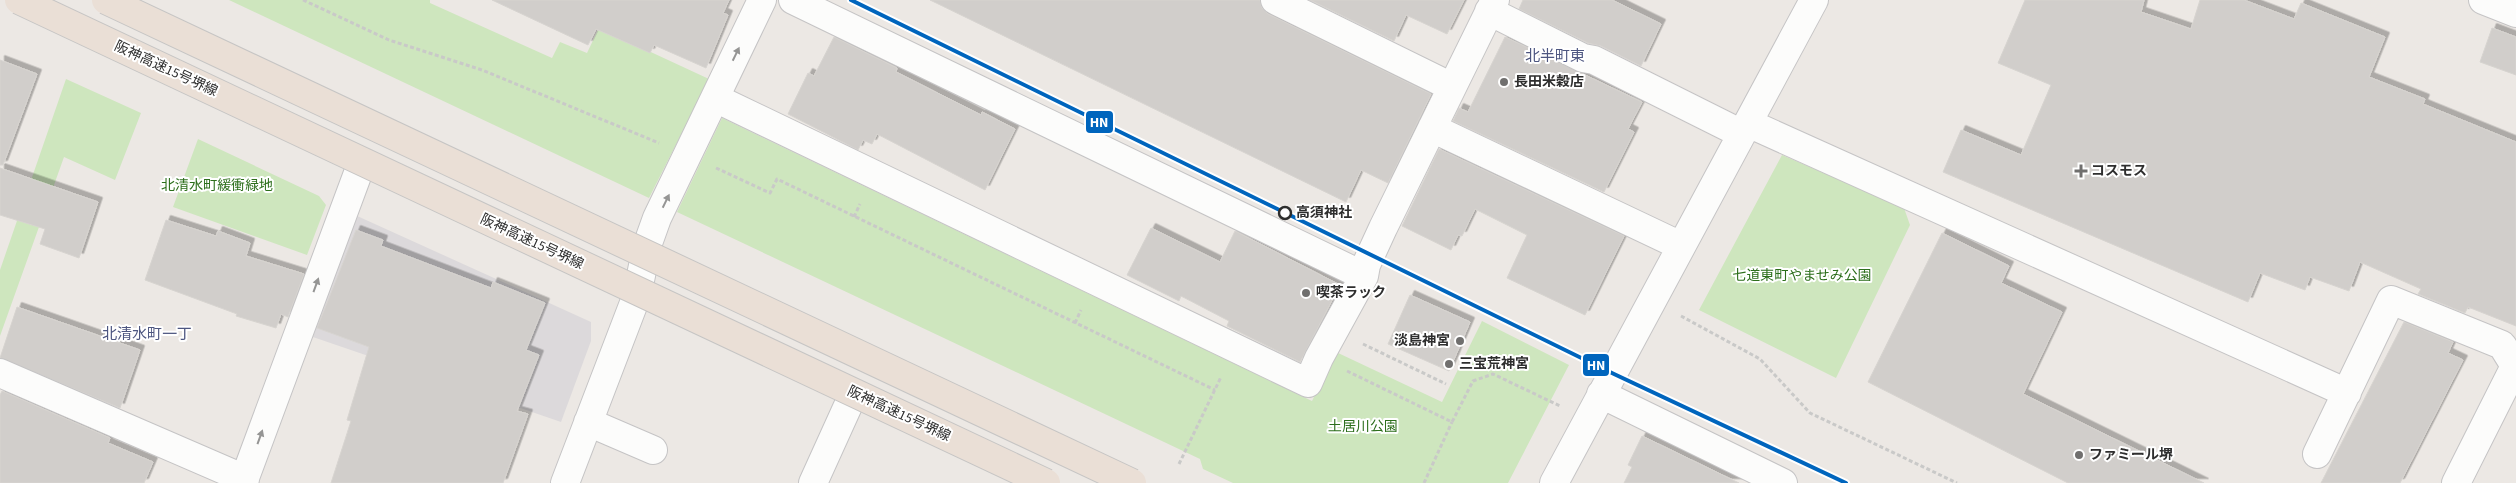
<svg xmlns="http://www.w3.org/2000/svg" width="2516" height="483" font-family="'Source Sans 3','Noto Sans JP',sans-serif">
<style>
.industrial{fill:#dcd9db}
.green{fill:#cee6be}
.building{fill:#d1cecb;stroke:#d7d4d0;filter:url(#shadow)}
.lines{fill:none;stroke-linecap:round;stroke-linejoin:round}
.minor-casing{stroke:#c5c4c5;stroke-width:30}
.path{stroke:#c9c9c8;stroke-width:3;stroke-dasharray:4 2.5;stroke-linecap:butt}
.minor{stroke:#fcfcfb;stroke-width:28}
.highway-bridge-casing{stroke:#c6c5c4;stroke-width:30;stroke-linecap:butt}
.highway-bridge{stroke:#eadfd6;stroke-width:28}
.tram-1-casing{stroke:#fff;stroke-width:8}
.tram-1{stroke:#0065bd;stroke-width:4}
.oneway{fill:#959594}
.poi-dot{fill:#706f6e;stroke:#fff;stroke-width:2}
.stop-dot{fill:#fff;stroke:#2e2e2e;stroke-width:2.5}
.labels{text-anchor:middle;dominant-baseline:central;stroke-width:4;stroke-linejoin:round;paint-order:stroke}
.street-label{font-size:14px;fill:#2e2e2e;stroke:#fff}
.poi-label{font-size:14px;font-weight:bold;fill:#2e2e2e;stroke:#fff;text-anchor:start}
.park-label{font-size:14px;fill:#2c6e1b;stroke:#fff}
.stop-label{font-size:14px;font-weight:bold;fill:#2e2e2e;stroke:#fff;text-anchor:start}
.neighbourhood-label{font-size:15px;fill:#4d5680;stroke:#fff}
.line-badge{stroke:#fff;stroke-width:2}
.badge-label{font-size:14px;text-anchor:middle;font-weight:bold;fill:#fff}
</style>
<defs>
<filter id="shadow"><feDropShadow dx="4.5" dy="-4.5" stdDeviation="0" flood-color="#0004"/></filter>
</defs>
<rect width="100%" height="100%" fill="#ece8e4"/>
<path class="industrial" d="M 355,215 L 591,322 L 591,341 L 561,422 L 310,336 Z"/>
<path class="green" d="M 229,0 L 430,0 L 430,3 L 552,58 L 560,42 L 587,53 L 599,28 L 709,79 L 649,198 Z
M 66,79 L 141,113 L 115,180 L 64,157 L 0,336 L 0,270 Z
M 722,118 L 1312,401 L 1336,352 L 1442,402 L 1482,321 L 1569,365 L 1508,483 L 1233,483 L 1203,469 L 1200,459 L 677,212 Z
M 198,139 L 319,196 L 326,205 L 307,255 L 173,207 Z
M 1782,155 L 1904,208 L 1910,225 L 1836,378 L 1699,310 Z"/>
<path class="building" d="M 492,0 L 729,0 L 723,13 L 728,15 L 706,68 L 654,45 L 650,53 L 596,29 L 588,45 Z
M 930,0 L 1260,0 L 1262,8 L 1268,14 L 1431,94 L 1388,183 L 1361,170 L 1346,202 Z
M 1310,0 L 1464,0 L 1447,34 L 1406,15 L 1394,41 Z
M 1523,0 L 1612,0 L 1661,24 L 1641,66 L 1601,46 L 1588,43 L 1519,9 Z
M 2025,0 L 2144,0 L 2141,12 L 2191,29 L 2200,0 L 2244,0 L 2294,19 L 2301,3 L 2385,37 L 2369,77 L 2425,99 L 2423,104 L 2516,142 L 2516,326 L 2468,307 L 2465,313 L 2418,294 L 2421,289 L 2360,262 L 2349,291 L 2310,277 L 2305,290 L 2260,273 L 2248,302 L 1943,172 L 1961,130 L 2021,155 L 2051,85 L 1998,63 Z
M 2492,28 L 2516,37 L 2516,75 L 2480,62 Z
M 834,37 L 897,68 L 896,72 L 981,115 L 982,112 L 1015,129 L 985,190 L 877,134 L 872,144 L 863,140 L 858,150 L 788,114 L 808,73 L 814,76 Z
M 1505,37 L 1642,102 L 1628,129 L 1634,132 L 1604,192 L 1453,121 L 1459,108 L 1468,112 Z
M 0,60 L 37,74 L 3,165 L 0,165 Z
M 1439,149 L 1624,236 L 1585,315 L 1507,278 L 1527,235 L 1475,209 L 1462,236 L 1458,235 L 1451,250 L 1402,226 Z
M 0,168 L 98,202 L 79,258 L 40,244 L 45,229 L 0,215 Z
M 166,220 L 216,236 L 218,231 L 250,243 L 246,256 L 304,274 L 288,317 L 281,314 L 276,328 L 236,316 L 237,314 L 145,280 Z
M 1151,228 L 1220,262 L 1235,231 L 1340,285 L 1300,362 L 1227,326 L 1229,321 L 1181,296 L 1179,301 L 1127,275 Z
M 356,230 L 383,240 L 381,246 L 491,288 L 493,282 L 545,303 L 526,350 L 539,355 L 517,411 L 528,414 L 503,483 L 331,483 L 351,421 L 347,420 L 369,347 L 317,328 Z
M 1942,233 L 2009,266 L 2001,283 L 2062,312 L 2023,394 L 2204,483 L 2068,483 L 1868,382 Z
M 1410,295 L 1470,322 L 1449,371 L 1388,344 Z
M 17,307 L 140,350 L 120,408 L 0,358 Z
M 2404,322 L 2453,342 L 2448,353 L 2463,360 L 2400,483 L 2321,483 Z
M 2,391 L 110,438 L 108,443 L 153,462 L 144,483 L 0,483 L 0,395 Z
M 1642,436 L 1739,483 L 1624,483 L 1632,467 L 1628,465 Z"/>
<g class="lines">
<defs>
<path id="minor" d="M 793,0 L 1364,276
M 1275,0 L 1452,87
M 2483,0 L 2516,13
M 1489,11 L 1583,58 L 1594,60 L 1742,134
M 715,98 L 1308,383 L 1319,358 L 1364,276 L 1366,265 L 1383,228 L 1495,0
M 1748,123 L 2347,393
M 1432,128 L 1681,246
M 0,373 L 245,479
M 1601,394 L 1783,483
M 588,422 L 653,450
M 2317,454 L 2391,300 L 2502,345 L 2515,366 L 2456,483
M 243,483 L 361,165
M 565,483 L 637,295 L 647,246 L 657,218 L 762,0
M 813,483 L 852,397
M 1554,483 L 1814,0"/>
</defs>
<use href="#minor" class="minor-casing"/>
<path class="path" d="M 303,0 L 389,40 L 482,70 L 659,143
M 716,168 L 770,193 L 777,179 L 1215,390
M 854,217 L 860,204
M 1681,316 L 1760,359 L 1810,413 L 1957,483
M 1075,323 L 1081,310
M 1363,344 L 1446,384
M 1347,371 L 1452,422 L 1473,381 L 1493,374 L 1560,406
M 1179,464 L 1221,377
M 1424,483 L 1452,422"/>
<use href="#minor" class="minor"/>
<defs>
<path id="highway-bridge" d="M 19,0 L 1046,483
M 106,0 L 1132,483"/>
</defs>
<use href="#highway-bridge" class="highway-bridge-casing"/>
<use href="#highway-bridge" class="highway-bridge"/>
<defs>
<path id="tram-1" d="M 851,0 L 1614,374 L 1846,483"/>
</defs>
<use href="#tram-1" class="tram-1-casing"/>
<use href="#tram-1" class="tram-1"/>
</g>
<defs><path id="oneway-solid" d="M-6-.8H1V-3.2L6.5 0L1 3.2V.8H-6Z" transform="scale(1.25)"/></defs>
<g class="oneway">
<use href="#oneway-solid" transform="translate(736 54) rotate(-64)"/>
<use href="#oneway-solid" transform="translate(666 201) rotate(-64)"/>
<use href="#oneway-solid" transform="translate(316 285) rotate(-70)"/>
<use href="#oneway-solid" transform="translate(260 437) rotate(-70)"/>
</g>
<g class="poi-dot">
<circle cx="1504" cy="82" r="5"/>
<path d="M2078.5 163.5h5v5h5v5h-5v5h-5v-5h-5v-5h5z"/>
<circle cx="1306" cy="293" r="5"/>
<circle cx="1460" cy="341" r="5"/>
<circle cx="1449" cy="364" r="5"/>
<circle cx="2079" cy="455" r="5"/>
</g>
<circle class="stop-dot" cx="1285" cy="213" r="6"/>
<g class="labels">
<g class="street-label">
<text transform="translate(166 69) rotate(25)">阪神高速15号堺線</text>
<text transform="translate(532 242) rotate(25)">阪神高速15号堺線</text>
<text transform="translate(899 414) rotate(25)">阪神高速15号堺線</text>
</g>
<g class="poi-label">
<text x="1514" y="82">長田米穀店</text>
<text x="2091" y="171">コスモス</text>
<text x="1316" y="293">喫茶ラック</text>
<text x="1450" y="341" text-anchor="end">淡島神宮</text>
<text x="1459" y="364">三宝荒神宮</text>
<text x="2089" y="455">ファミール堺</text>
</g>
<g class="park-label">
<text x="217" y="186">北清水町緩衝緑地</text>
<text x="1802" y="276">七道東町やませみ公園</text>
<text x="1363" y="427">土居川公園</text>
</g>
<g class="stop-label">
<text x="1296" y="213">高須神社</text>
</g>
<g class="neighbourhood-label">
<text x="1555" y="56">北半町東</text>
<text x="147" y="334">北清水町一丁</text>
</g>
</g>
<g class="line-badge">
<rect x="1085" y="110" width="29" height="24" rx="5" fill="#0065bd"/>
<rect x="1582" y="353" width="28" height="24" rx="5" fill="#0065bd"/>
</g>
<g class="badge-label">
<text x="1099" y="127">HN</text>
<text x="1596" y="370">HN</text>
</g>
</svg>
